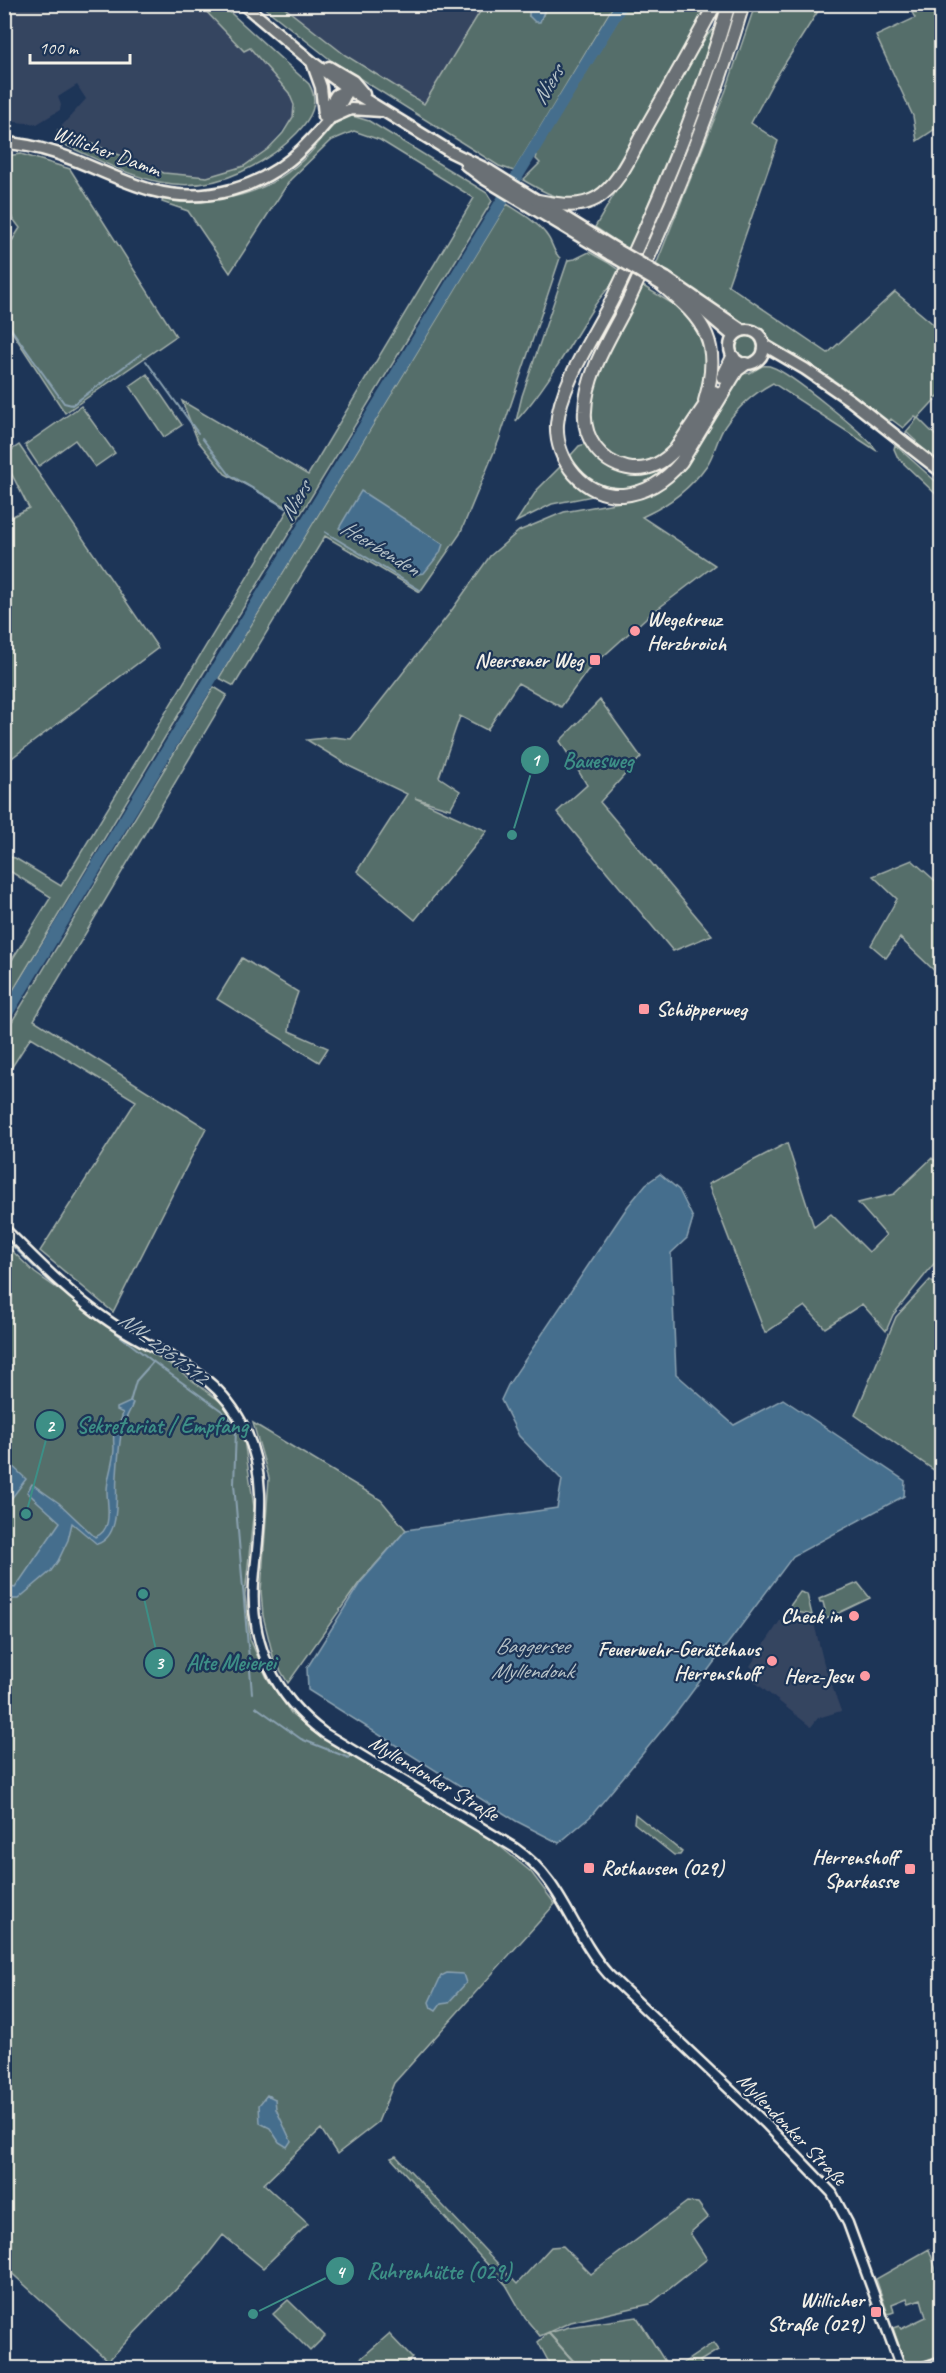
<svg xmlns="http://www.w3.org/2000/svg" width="946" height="2373" font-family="Caveat,sans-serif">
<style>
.built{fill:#354461}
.green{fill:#556e6b;stroke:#a4b0aa;stroke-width:1.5}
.water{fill:#456e8d;stroke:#8ba2b1;stroke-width:1.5}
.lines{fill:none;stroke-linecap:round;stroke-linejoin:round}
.stream{stroke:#8ba2b1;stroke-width:2}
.river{stroke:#456e8d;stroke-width:12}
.minor-casing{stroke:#f4f1e8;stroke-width:13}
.major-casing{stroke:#f4f1e8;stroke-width:15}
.highway-casing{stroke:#f4f1e8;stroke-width:16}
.minor{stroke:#1d3557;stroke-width:8}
.major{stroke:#6a7074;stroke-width:10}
.highway{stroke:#6a7074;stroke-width:12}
.major-bridge-casing{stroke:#f4f1e8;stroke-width:15;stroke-linecap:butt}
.major-bridge{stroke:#6a7074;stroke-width:10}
.poi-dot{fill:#ff9aa2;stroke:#1d3557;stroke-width:2}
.labels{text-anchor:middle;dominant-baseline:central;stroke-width:4.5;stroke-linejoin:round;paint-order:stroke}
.street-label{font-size:21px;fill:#f4f1e8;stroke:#1d3557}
.poi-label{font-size:21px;font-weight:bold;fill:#f4f1e8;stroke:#1d3557;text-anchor:end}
.water-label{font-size:22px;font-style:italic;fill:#b7c3c8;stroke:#1d3557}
.leader{fill:none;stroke:#3d8f86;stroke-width:2}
.callout-dot{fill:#3d8f86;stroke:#1d3557;stroke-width:2}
.mark-label{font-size:18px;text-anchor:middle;font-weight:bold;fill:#fff}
.callout-label{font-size:22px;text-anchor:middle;font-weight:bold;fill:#3d8f86;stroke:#1d3557;stroke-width:4.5;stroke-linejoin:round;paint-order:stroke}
</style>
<rect width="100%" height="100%" fill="#1d3557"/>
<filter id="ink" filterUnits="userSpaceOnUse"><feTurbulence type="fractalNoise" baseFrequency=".0167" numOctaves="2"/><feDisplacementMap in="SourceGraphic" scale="12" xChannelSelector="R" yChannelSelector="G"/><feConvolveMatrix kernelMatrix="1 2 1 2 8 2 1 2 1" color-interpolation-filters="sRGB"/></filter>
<g filter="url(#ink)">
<path class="built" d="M 5,5 L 200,5 L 244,51 L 250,48 L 289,93 L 294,104 L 293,117 L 268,149 L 244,166 L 207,177 L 164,173 L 58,130 L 86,99 L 77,85 L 58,97 L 61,105 L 60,110 L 37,124 L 5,121 Z
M 281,5 L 483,5 L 424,104 L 345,55 Z
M 787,1610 L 812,1615 L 824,1664 L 841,1711 L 818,1718 L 811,1727 L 751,1679 L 756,1671 L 750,1666 Z"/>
<path class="green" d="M 552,4 L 614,5 L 514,171 L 499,166 L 332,61 L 261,5 L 281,5 L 345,55 L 424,104 L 484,5 L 530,5 L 529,16 L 543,15 L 546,6 Z
M 200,5 L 222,5 L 309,84 C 320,103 311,118 297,133 C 281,150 263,162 241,172 C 173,204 121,169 58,142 L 58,130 L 164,173 L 207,177 L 244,166 L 268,149 L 283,133 L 293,117 L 294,105 L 289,93 L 250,48 L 244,51 Z
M 627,5 L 709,5 L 682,55 L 607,182 C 574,209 558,200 523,180 L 540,163 L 536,159 L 538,150 Z
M 755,5 L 822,5 L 773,82 L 751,123 L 778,141 L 728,285 L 828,353 L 895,292 L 938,328 L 941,325 L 941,393 L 918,418 L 941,441 L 941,467 L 914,444 L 916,441 L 906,432 L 917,419 L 915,416 L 903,428 L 891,419 L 888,423 L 856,399 L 767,344 L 759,331 L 742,327 L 662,272 L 662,270 L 656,265 L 726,90 Z
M 908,5 L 941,5 L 941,125 L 917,141 L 913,116 L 876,36 L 915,18 Z
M 715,27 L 683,120 L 629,250 L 595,227 L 662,113 L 699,45 Z
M 349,115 L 369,121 L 487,193 L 492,201 L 201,677 L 5,1004 L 5,971 L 51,897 L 5,868 L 5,856 L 15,858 L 61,886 L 289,508 L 225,474 L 198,441 L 182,401 L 308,475 L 474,198 L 380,140 L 354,131 L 330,141 L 290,180 L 230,273 L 188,211 L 162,202 L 163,197 C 221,206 268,196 310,153 C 323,139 332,122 349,115 Z
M 21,154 L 70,169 L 176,336 L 65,413 L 5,321 L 5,252 L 20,228 L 5,208 L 5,156 Z
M 507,204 C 521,213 539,223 548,237 C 553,244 553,252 560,258 L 499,440 L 460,534 L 420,592 L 325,536 L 234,686 L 219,678 Z
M 589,252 L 607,262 L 620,271 C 613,285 603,293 595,305 C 570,344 548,386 516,421 L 522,396 L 568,260 L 575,259 Z
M 643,286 L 678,307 L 700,328 L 709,363 L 700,405 L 688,426 L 665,454 L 643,464 L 618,461 L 596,443 L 588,417 L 589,401 L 601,368 Z
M734 347a13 13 0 1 1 26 0a13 13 0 1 1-26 0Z
M 762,366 C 766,366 768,365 772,367 C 790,373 867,435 877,451 L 773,383 C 754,393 737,408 725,426 C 717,438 715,453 707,465 C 690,489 669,505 642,517 L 715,565 L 647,617 L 587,671 L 561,707 L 518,683 L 487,730 L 460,716 L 439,777 L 460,791 L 450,809 L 415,798 L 487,831 L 415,920 L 357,871 L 407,794 L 351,767 L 307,740 L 334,737 L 351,739 L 449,614 L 490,556 L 519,531 L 564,512 L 632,500 L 657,490 L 681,471 L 739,374 L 750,373 Z
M 147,374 L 182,425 L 164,437 L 130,386 Z
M 81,406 L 115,453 L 95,467 L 75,440 L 39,466 L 25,445 Z
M 585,444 L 643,472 L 657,471 L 660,476 C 655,479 649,483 643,485 C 618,494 579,484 571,455 L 579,446 Z
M 19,445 L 158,648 L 9,760 L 4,754 L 5,520 L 29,508 L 5,461 L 4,455 Z
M 895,445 L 941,486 L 941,499 L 898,458 L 894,449 Z
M 561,466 L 574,484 L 593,496 L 552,504 L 516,522 L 537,490 Z
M 214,687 L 227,695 L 34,1020 L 206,1128 L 113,1312 L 40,1251 L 136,1101 L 31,1037 L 5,1078 L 5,1033 Z
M 600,700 L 641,757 L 600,802 L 712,935 L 673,951 L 557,812 L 587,785 L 560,741 Z
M 912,860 L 941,886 L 941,977 L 900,938 L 886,958 L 871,945 L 897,899 L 873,876 Z
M 242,958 L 298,992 L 292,1009 L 289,1031 L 328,1048 L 319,1062 L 217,999 Z
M 787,1143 L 814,1227 L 831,1214 L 869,1252 L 886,1235 L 858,1203 L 894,1194 L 932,1158 L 941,1167 L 941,1255 L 893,1315 L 886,1331 L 862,1304 L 825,1328 L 805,1306 L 765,1333 L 708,1184 Z
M 4,1243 L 35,1273 L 112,1327 L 173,1366 L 225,1405 L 244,1440 L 254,1507 L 245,1595 L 250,1639 L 267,1678 L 291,1713 L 322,1739 L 490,1838 L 531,1872 L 555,1904 L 394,2083 L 378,2122 L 337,2154 L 321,2129 L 264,2184 L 308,2224 L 263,2268 L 223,2235 L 202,2262 L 108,2361 L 5,2267 Z
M 930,1280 L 941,1290 L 941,1475 L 855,1415 L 896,1317 Z
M 253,1423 L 381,1500 L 406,1530 L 359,1583 L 288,1683 L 274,1660 L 263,1616 L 261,1591 L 269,1478 Z
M 858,1583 L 870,1598 L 824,1620 L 822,1611 L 825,1610 L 823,1602 L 820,1602 L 819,1599 Z
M 800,1592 L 807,1594 L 812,1615 L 787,1610 Z
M 635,1814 L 682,1852 L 680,1855 L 674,1855 L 634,1823 Z
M 396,2156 L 517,2284 L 551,2247 L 563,2246 L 591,2274 L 687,2202 L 698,2203 L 708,2217 L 690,2233 L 707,2259 L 650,2304 L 571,2322 L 540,2336 L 525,2318 L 506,2285 L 391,2158 Z
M 929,2249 L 941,2285 L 941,2356 L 913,2365 L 904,2360 L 893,2328 L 899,2326 L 901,2329 L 926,2317 L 921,2299 L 909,2303 L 907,2298 L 892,2304 L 894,2312 L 888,2314 L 876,2279 Z
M 288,2300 L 325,2336 L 310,2351 L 273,2314 Z
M 637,2317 L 669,2368 L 580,2368 L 549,2333 L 569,2327 Z
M 548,2333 L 579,2368 L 552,2368 L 538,2342 Z
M 389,2334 L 412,2358 L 401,2368 L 350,2368 Z
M 713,2343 L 718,2350 L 700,2361 L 704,2368 L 676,2368 Z"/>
<path class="water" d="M 530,5 L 530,4 L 552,5 L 546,6 L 540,22 L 535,22 L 529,16 Z
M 361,491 L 443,544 L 440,553 L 424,573 L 417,574 L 339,528 Z
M 660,1174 L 679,1190 L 693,1218 L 687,1238 L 671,1253 L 676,1374 L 734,1425 L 783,1399 L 905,1481 L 904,1496 L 793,1556 L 677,1712 L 591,1816 L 559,1843 L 516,1821 L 308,1690 L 307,1668 L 360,1583 L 406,1530 L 557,1508 L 562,1480 L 519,1436 L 501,1400 L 508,1385 L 628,1206 L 646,1184 Z
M 130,1402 L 133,1403 C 130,1412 124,1420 122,1429 C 119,1444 118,1461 117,1476 C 115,1496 122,1536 97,1544 L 72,1523 L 68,1540 L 58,1561 L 51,1571 L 18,1599 L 12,1599 L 5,1595 L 5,1586 L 15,1588 L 60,1522 L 27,1492 L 32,1484 L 59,1503 L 95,1537 C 114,1530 107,1505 107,1491 C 107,1477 114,1462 114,1448 C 114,1444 113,1439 114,1434 C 117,1426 121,1424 123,1413 L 117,1410 L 117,1408 Z
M 5,1459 L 26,1479 L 5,1507 L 5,1486 L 8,1483 L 8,1477 L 5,1474 Z
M 447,1973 L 463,1974 L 466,1983 L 448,2003 L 441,2004 L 436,2011 L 431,2008 L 429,2002 L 441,1976 Z
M 267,2095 L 275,2099 L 276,2109 L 291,2141 L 287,2147 L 279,2142 L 270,2128 L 260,2123 L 259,2105 Z"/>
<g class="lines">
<path class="stream" d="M 4,319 L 64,403 L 72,405 L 141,354
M 146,361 L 198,433
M 202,438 L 230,475 L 286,508
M 325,532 L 420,590
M 4,1238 L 50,1282 L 159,1366 L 222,1411 L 230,1419 L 236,1430 L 234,1484 L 252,1693
M 130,1402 L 136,1381 L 153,1362
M 256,1707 L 301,1739 L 349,1758"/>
<path class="river" d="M 4,1018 L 622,4"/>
<defs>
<path id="minor" d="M 4,1228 C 37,1261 71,1296 110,1322 C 163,1358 215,1366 246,1431 C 269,1481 258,1531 254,1583 C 250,1644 275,1697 324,1733 L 515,1848 C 564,1882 571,1932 608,1974 L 765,2123 L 832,2193 L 848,2223 L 901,2368
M 921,2368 L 942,2361"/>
<path id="major" d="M 243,4 L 312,62 L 348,89 L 451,152 L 488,170 L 614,248
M 312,62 L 321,87 L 324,114
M 329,67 L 353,81 L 364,94
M 323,116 L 336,95 L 348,89
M 333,117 L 351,109 L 381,111
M 4,143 C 61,146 99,175 151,190 C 205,205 263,188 302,149 C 317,134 342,108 348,89
M 466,165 L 483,178 L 611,255
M 666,278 L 742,330
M 676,293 L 700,308 L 733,336
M730 347a17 17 0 1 1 34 0a17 17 0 1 1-34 0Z
M 764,345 L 805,369 L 850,400 L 942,472"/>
<path id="highway" d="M 729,4 C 700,104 659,203 614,296 C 596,333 560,384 557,424 C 555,461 584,497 623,495 C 647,493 666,480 681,462 L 737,370 L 745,364
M 538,201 C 558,204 578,209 597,198 C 621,183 633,150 647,126 C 670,86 693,46 715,4
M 662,285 C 706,321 722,344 705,401
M 723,377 L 733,357
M 714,392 L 675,450 C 662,464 646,472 627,468 C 600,462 583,438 585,411 C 586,375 608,341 624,310 C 636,285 647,260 658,235 C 691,160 720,83 743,4"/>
</defs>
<use href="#minor" class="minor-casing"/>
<use href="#major" class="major-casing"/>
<use href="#highway" class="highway-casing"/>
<use href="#minor" class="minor"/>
<use href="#major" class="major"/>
<use href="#highway" class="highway"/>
<defs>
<path id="major-bridge" d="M 614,248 L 666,278
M 611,255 L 662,285"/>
</defs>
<use href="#major-bridge" class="major-bridge-casing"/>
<use href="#major-bridge" class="major-bridge"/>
</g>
</g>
<g class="poi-dot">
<circle cx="635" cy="631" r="6"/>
<rect x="589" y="654" width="12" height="12" rx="3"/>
<rect x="638" y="1003" width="12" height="12" rx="3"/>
<circle cx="854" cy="1616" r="6"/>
<circle cx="772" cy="1661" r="6"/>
<circle cx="865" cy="1676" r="6"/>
<rect x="583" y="1862" width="12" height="12" rx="3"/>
<rect x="904" y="1863" width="12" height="12" rx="3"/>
<rect x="870" y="2306" width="12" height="12" rx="3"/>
</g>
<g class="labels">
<g class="street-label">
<text transform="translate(107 151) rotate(20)">Willicher Damm</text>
<text transform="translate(434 1778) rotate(31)">Myllendonker Straße</text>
<text transform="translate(792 2129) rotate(46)">Myllendonker Straße</text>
</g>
<g class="poi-label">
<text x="647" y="619" text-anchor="start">Wegekreuz<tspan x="647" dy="24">Herzbroich</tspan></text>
<text x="583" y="660">Neersener Weg</text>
<text x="656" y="1009" text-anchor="start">Schöpperweg</text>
<text x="842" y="1616">Check in</text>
<text x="760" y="1649">Feuerwehr-Gerätehaus<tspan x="760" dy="24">Herrenshoff</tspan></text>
<text x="853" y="1676">Herz-Jesu</text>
<text x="898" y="1857">Herrenshoff<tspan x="898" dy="24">Sparkasse</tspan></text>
<text x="601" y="1868" text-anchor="start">Rothausen (029)</text>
<text x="864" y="2300">Willicher<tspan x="864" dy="24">Straße (029)</tspan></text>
</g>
<g class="water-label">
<text transform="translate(548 85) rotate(-59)">Niers</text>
<text transform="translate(295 501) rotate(-59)">Niers</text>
<text transform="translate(380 548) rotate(31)">Heerbenden</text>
<text transform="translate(163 1348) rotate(37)">NN_2861512</text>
<text x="532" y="1646">Baggersee<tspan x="532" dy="25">Myllendonk</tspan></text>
</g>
</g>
<path class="leader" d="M512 835L535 760M26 1514L50 1425M143 1594L159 1663M253 2314L340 2271"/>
<g class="callout-dot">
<circle cx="512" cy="835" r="6"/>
<circle cx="26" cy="1514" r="6"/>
<circle cx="143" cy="1594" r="6"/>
<circle cx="253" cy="2314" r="6"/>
<circle cx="535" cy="760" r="15"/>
<circle cx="50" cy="1425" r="15"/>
<circle cx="159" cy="1663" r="15"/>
<circle cx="340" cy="2271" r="15"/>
</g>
<g class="mark-label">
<text x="535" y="766">1</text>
<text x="50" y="1432">2</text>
<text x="159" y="1669">3</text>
<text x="340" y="2278">4</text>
</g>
<g class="callout-label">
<text x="598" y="768">Bauesweg</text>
<text x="162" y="1433">Sekretariat / Empfang</text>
<text x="231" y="1670">Alte Meierei</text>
<text x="439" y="2279">Ruhrenhütte (029)</text>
</g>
<rect width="946" height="2373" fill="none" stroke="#1d3557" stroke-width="24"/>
<rect x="12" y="12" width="922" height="2349" fill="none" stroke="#f4f1e8" stroke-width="2" filter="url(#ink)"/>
<path d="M30 54v9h100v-9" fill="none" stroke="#f4f1e8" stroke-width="3"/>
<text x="39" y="54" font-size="18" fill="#f4f1e8" stroke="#1d3557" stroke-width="4.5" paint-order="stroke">100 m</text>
</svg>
